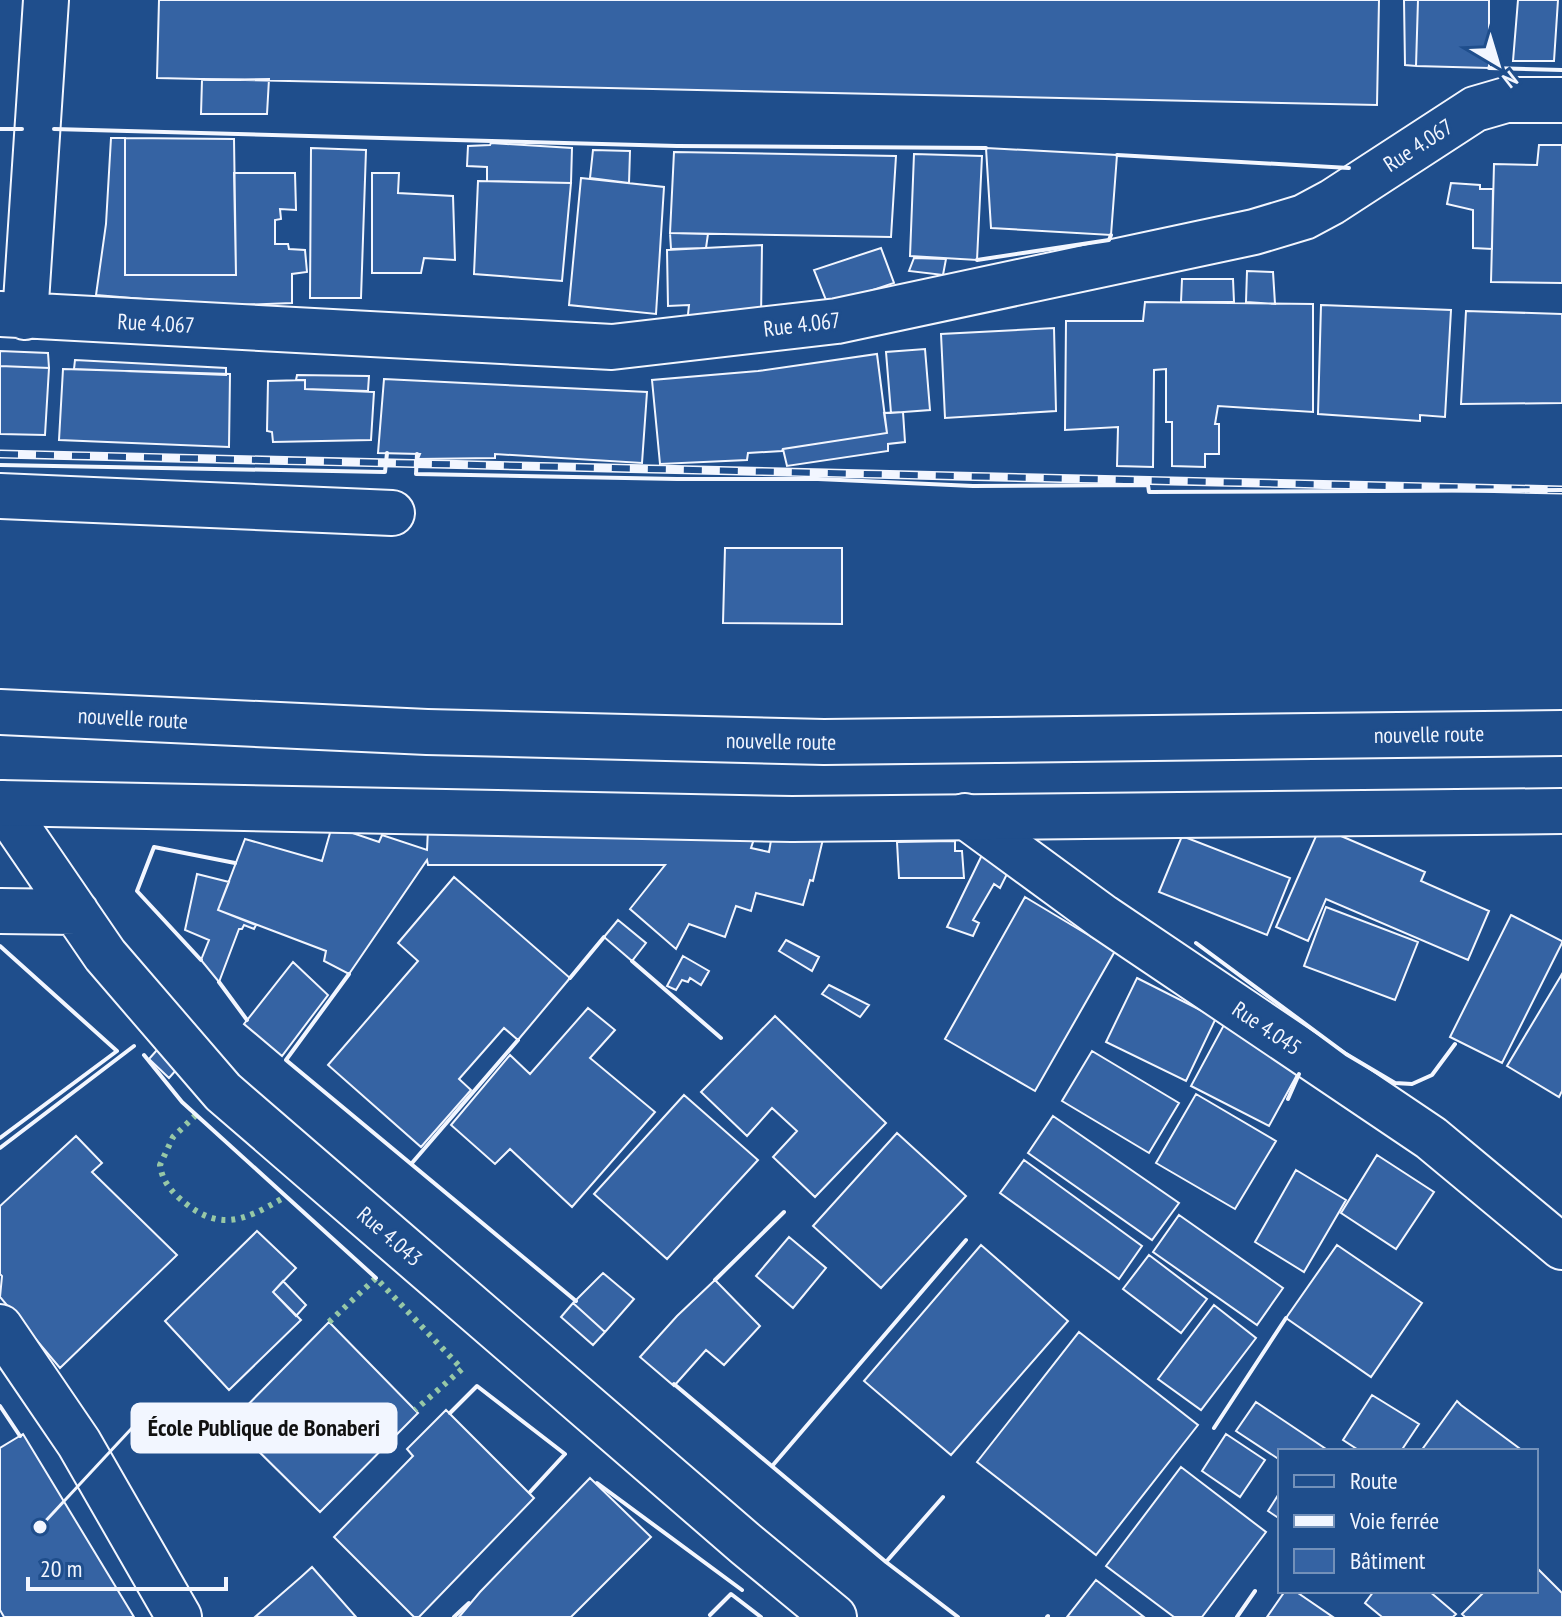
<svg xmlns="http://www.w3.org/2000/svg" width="1562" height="1617" font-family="'PT Sans Narrow',sans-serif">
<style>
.building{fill:#3563a3;stroke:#f2f6ff;stroke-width:2}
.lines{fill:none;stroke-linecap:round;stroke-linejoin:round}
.minor-casing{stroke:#f2f6ff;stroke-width:48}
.highway-casing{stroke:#f2f6ff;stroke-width:48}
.minor{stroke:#1f4e8c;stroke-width:44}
.highway{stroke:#1f4e8c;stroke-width:44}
.rail-casing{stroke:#f2f6ff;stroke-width:9}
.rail{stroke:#1f4e8c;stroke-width:6;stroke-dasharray:18;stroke-linecap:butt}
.hedge{stroke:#97c8a6;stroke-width:6;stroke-dasharray:4 6;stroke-linecap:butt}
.wall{stroke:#f2f6ff;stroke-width:4}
.labels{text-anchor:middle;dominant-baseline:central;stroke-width:6;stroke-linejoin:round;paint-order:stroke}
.street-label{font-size:22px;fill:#f2f6ff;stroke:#1f4e8c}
.leader{fill:none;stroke:#f2f6ff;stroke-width:3}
.callout-dot{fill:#f2f6ff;stroke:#1f4e8c;stroke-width:3}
.callout{fill:#f2f6ff;stroke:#f2f6ff;stroke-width:3}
.callout-label{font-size:24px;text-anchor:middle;font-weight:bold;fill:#111}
</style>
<rect width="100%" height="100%" fill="#1f4e8c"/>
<path class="building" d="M 159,0 L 1379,0 L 1377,105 L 157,78 Z
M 1404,0 L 1418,0 L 1416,66 L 1405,65 Z
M 1418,0 L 1489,0 L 1489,68 L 1416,66 Z
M 1518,0 L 1558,0 L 1554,61 L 1513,61 Z
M 269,79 L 267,114 L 201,114 L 202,80 Z
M 111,138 L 125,138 L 125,275 L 236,275 L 234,173 L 295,173 L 296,210 L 280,209 L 281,219 L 275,220 L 275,244 L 288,244 L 289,249 L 305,250 L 307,272 L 292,274 L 292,303 L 239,305 L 238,307 L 96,295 L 106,224 Z
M 125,138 L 234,139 L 236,275 L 125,275 Z
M 491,143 L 572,148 L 571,183 L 487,181 L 487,167 L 467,166 L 468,146 L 490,145 Z
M 1539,145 L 1562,145 L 1562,283 L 1491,282 L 1494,164 L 1537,165 Z
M 311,148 L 366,150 L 361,298 L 310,298 Z
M 986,148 L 1117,155 L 1111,235 L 991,228 Z
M 593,150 L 630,151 L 629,183 L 590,178 Z
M 674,152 L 896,156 L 891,237 L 670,233 Z
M 914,154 L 982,156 L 977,260 L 910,256 Z
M 372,173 L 399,173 L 398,193 L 453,196 L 455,260 L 424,258 L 421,273 L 372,273 Z
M 581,178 L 664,187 L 656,314 L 569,305 Z
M 478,181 L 571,183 L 562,281 L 474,274 Z
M 1451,183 L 1480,185 L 1480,189 L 1493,189 L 1492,249 L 1473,248 L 1473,210 L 1447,204 Z
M 670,233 L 708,234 L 706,248 L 671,249 Z
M 762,245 L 761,318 L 687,324 L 689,305 L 668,306 L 667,250 Z
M 881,248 L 894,283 L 828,305 L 814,270 Z
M 914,258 L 946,259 L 943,275 L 909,271 Z
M 1247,271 L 1273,272 L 1275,304 L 1246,302 Z
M 1182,279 L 1233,279 L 1234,302 L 1181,302 Z
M 1145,302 L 1313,304 L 1313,412 L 1218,406 L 1215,424 L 1219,424 L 1219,454 L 1205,454 L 1205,467 L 1172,466 L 1172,422 L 1166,422 L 1166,369 L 1154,370 L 1153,467 L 1117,466 L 1118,427 L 1065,430 L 1066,321 L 1143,321 Z
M 1321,305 L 1451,310 L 1445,417 L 1420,415 L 1420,421 L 1318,414 Z
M 1466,311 L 1562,314 L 1562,403 L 1461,404 Z
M 1054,328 L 1056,411 L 945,418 L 941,334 Z
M 925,349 L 930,410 L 891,413 L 886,352 Z
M 0,351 L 48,353 L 49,368 L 0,366 Z
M 877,354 L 887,433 L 783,449 L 782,451 L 748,453 L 747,460 L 660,464 L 652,380 L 758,371 Z
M 75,360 L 226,368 L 226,375 L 74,369 Z
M 0,366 L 49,368 L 45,435 L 0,434 Z
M 63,369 L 230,374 L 229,447 L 59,440 Z
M 297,375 L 369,376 L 368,391 L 305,389 L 305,380 L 296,380 Z
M 384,379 L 647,392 L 642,463 L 495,454 L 495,458 L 418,459 L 420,454 L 378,453 Z
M 305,380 L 305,389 L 374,392 L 371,440 L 273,442 L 272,432 L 267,431 L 268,381 Z
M 903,412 L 905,442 L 888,444 L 888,451 L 787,466 L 783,449 L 887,433 L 884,413 Z
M 725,548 L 842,548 L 842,624 L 723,623 Z
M 332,826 L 379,842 L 382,835 L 427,850 L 428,829 L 757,830 L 751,848 L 769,852 L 773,829 L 823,839 L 813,881 L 810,880 L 803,905 L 756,893 L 751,911 L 736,906 L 725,937 L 689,924 L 676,949 L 630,909 L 665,865 L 428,865 L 427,860 L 349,974 L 324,961 L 326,951 L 218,910 L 245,839 L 322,861 Z
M 1320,827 L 1425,872 L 1421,881 L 1489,911 L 1468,960 L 1326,899 L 1308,941 L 1276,927 Z
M 1182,836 L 1290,878 L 1267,935 L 1159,892 Z
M 955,841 L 955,851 L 962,851 L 964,878 L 899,878 L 897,842 Z
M 982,855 L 1009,870 L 1000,888 L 994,884 L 973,920 L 979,923 L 973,936 L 947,927 Z
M 197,874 L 229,882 L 218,910 L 256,925 L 254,929 L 244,925 L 242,929 L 239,929 L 219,982 L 201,960 L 209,940 L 185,930 Z
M 454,877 L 570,978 L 518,1040 L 504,1028 L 459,1079 L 471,1090 L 421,1147 L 328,1065 L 418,961 L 398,943 Z
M 1025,897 L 1115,951 L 1035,1091 L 945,1039 Z
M 1326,907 L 1418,942 L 1395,1000 L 1304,966 Z
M 1511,915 L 1562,941 L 1562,943 L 1502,1063 L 1450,1037 Z
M 618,920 L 646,943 L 632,961 L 604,937 Z
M 786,940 L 819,957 L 812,971 L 779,951 Z
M 683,956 L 709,971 L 701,985 L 690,978 L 688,982 L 682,980 L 676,990 L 667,986 Z
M 293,962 L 328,995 L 282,1056 L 244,1024 Z
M 1562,974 L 1562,1091 L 1559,1097 L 1507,1066 Z
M 1137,978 L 1216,1018 L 1186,1081 L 1106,1042 Z
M 829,985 L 869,1005 L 860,1017 L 822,994 Z
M 588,1008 L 615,1030 L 590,1058 L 655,1112 L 572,1207 L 510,1149 L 495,1164 L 451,1125 L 510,1055 L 530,1074 Z
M 775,1016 L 886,1123 L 815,1197 L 773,1157 L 797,1131 L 772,1108 L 747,1136 L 701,1092 Z
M 1225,1023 L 1303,1064 L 1269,1126 L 1191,1086 Z
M 165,1041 L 185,1060 L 169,1078 L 149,1059 Z
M 1092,1051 L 1179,1103 L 1149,1153 L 1062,1101 Z
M 1196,1094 L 1276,1141 L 1235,1209 L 1156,1163 Z
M 684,1095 L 758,1160 L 667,1259 L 594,1194 Z
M 1053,1116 L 1179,1203 L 1152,1240 L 1028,1153 Z
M 897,1133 L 966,1196 L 881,1288 L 813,1226 Z
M 76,1136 L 102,1163 L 92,1172 L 177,1255 L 60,1368 L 0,1297 L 2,1276 L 0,1274 L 0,1206 Z
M 1377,1155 L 1434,1192 L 1396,1249 L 1341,1213 Z
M 1024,1160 L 1142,1246 L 1119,1279 L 1000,1193 Z
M 1296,1170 L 1346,1200 L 1304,1272 L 1255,1242 Z
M 1179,1215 L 1283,1288 L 1257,1325 L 1153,1252 Z
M 257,1231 L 296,1268 L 273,1292 L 301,1320 L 229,1390 L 165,1321 Z
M 789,1237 L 826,1268 L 793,1308 L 756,1276 Z
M 981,1245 L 1068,1321 L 951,1455 L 864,1381 Z
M 1337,1245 L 1422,1303 L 1371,1377 L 1286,1318 Z
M 1149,1255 L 1207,1299 L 1181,1333 L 1123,1289 Z
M 603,1273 L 634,1299 L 605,1332 L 573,1303 Z
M 715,1280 L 760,1326 L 724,1365 L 706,1350 L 674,1386 L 640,1357 L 677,1316 Z
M 283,1281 L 306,1305 L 296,1316 L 273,1292 Z
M 573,1303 L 605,1332 L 593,1345 L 561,1317 Z
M 1214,1305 L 1256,1338 L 1201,1410 L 1158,1379 Z
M 329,1322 L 418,1413 L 320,1512 L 230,1423 Z
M 1079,1332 L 1198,1425 L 1096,1555 L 977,1462 Z
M 1372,1395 L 1419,1424 L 1401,1451 L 1360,1451 L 1343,1440 Z
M 1457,1401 L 1461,1405 L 1523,1451 L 1421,1451 Z
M 1256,1402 L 1329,1451 L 1280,1451 L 1280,1460 L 1236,1431 Z
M 446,1410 L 534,1498 L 419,1617 L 414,1617 L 334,1537 L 413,1456 L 407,1449 Z
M 23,1434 L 134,1617 L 4,1617 L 0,1610 L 0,1448 Z
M 1226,1434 L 1265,1460 L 1240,1497 L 1202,1471 Z
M 1181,1467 L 1266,1532 L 1202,1617 L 1174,1617 L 1106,1566 Z
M 590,1478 L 651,1537 L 571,1617 L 459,1617 L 480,1592 Z
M 1280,1492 L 1280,1519 L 1268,1511 Z
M 312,1567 L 356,1617 L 255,1617 L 301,1577 Z
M 1536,1567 L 1562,1593 L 1562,1617 L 1465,1617 L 1462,1614 L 1485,1591 L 1536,1591 Z
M 1096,1580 L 1144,1617 L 1067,1617 Z
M 1285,1591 L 1295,1591 L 1333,1617 L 1267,1617 Z
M 1374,1591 L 1429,1591 L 1456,1614 L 1453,1617 L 1382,1617 L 1365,1603 Z"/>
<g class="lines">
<defs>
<path id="minor" d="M 0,314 L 612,347 L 837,321 L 1254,232 L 1304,217 L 1332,202 L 1475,109 L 1506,100 L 1562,100
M 25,317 L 46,0
M 0,496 L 392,513
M 1,803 L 105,955 L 223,1092 L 747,1545 L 834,1617
M 965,816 L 1103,917 L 1431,1138 L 1562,1247
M 0,911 L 76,912
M 0,1327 L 79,1443 L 179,1617"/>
<path id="highway" d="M 0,712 L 427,732 L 824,742 L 1562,733
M 0,803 L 792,819 L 1562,811"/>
</defs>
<use href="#minor" class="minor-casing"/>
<use href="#highway" class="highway-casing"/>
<use href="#minor" class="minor"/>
<use href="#highway" class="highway"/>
<defs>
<path id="rail" d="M 0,454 L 1562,490"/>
</defs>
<use href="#rail" class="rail-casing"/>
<use href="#rail" class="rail"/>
<path class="hedge" d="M 196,1115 L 173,1137 L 160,1165 C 162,1179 168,1187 178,1197 C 218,1233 242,1222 285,1197
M 329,1322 L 376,1278 L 462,1369 L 415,1410"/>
<path class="wall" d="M 1489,68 L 1562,70
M 0,129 L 22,129
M 54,129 L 677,146 L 986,148
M 1117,155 L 1349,168
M 977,260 L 1109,240 L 1111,235
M 417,454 L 416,474 L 677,479 L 818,479 L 973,486 L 1148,485 L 1149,492 L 1562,490
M 0,465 L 385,472 L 387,453
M 1196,943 L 1346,1054 L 1395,1083 L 1412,1084 L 1432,1075 L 1455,1044
M 0,946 L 117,1051 L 0,1138
M 201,960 L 137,891 L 154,847 L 235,863
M 632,961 L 721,1038
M 349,974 L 286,1060 L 576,1301
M 570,978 L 604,937
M 219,982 L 247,1020
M 144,1055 L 182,1102 L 376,1278
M 1288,1099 L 1299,1074
M 0,1148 L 134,1046
M 412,1163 L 518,1040
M 715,1280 L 784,1212
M 674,1384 L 886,1562 L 958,1617
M 0,1406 L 20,1436
M 450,1413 L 477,1386 L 565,1454 L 530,1492
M 1214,1428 L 1286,1318
M 773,1465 L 966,1240
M 597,1483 L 742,1590
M 886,1562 L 943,1497
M 710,1615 L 731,1594 L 761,1617
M 454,1617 L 469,1603
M 1047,1617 L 1048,1616
M 1237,1617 L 1255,1591"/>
</g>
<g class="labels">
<g class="street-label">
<text transform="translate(1418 145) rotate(-33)">Rue 4.067</text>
<text transform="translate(156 323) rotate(3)">Rue 4.067</text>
<text transform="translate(802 324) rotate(-7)">Rue 4.067</text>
<text transform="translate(133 718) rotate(3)">nouvelle route</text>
<text transform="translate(1429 734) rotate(-1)">nouvelle route</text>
<text transform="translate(781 741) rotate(1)">nouvelle route</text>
<text transform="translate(1267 1028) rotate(34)">Rue 4.045</text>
<text transform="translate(390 1236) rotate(41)">Rue 4.043</text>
</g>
</g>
<path class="leader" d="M40 1527L132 1428"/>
<circle class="callout-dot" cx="40" cy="1527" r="8"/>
<rect class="callout" x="132" y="1404" width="264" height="48" rx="8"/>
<g class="callout-label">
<text x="264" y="1436">École Publique de Bonaberi</text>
</g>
<rect x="1278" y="1449" width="260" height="144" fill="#1f4e8c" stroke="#7391ba" stroke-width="2"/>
<rect x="1294" y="1475" width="40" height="12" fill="#1f4e8c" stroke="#7391ba" stroke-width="2"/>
<text x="1350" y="1489" font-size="24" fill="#f2f6ff">Route</text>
<rect x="1294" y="1515" width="40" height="12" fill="#f2f6ff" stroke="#7391ba" stroke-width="2"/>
<text x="1350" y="1529" font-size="24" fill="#f2f6ff">Voie ferrée</text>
<rect x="1294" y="1549" width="40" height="24" fill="#3563a3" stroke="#7391ba" stroke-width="2"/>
<text x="1350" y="1569" font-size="24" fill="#f2f6ff">Bâtiment</text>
<g transform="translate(1498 64) rotate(142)" stroke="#1f4e8c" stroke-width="6" paint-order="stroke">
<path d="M0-6L14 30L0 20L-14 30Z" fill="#f2f6ff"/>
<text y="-12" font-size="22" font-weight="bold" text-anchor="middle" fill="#f2f6ff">N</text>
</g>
<path d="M28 1577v12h198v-12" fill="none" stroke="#f2f6ff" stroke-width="4"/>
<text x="40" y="1577" font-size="24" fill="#f2f6ff" stroke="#1f4e8c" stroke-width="6" paint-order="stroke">20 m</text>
</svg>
